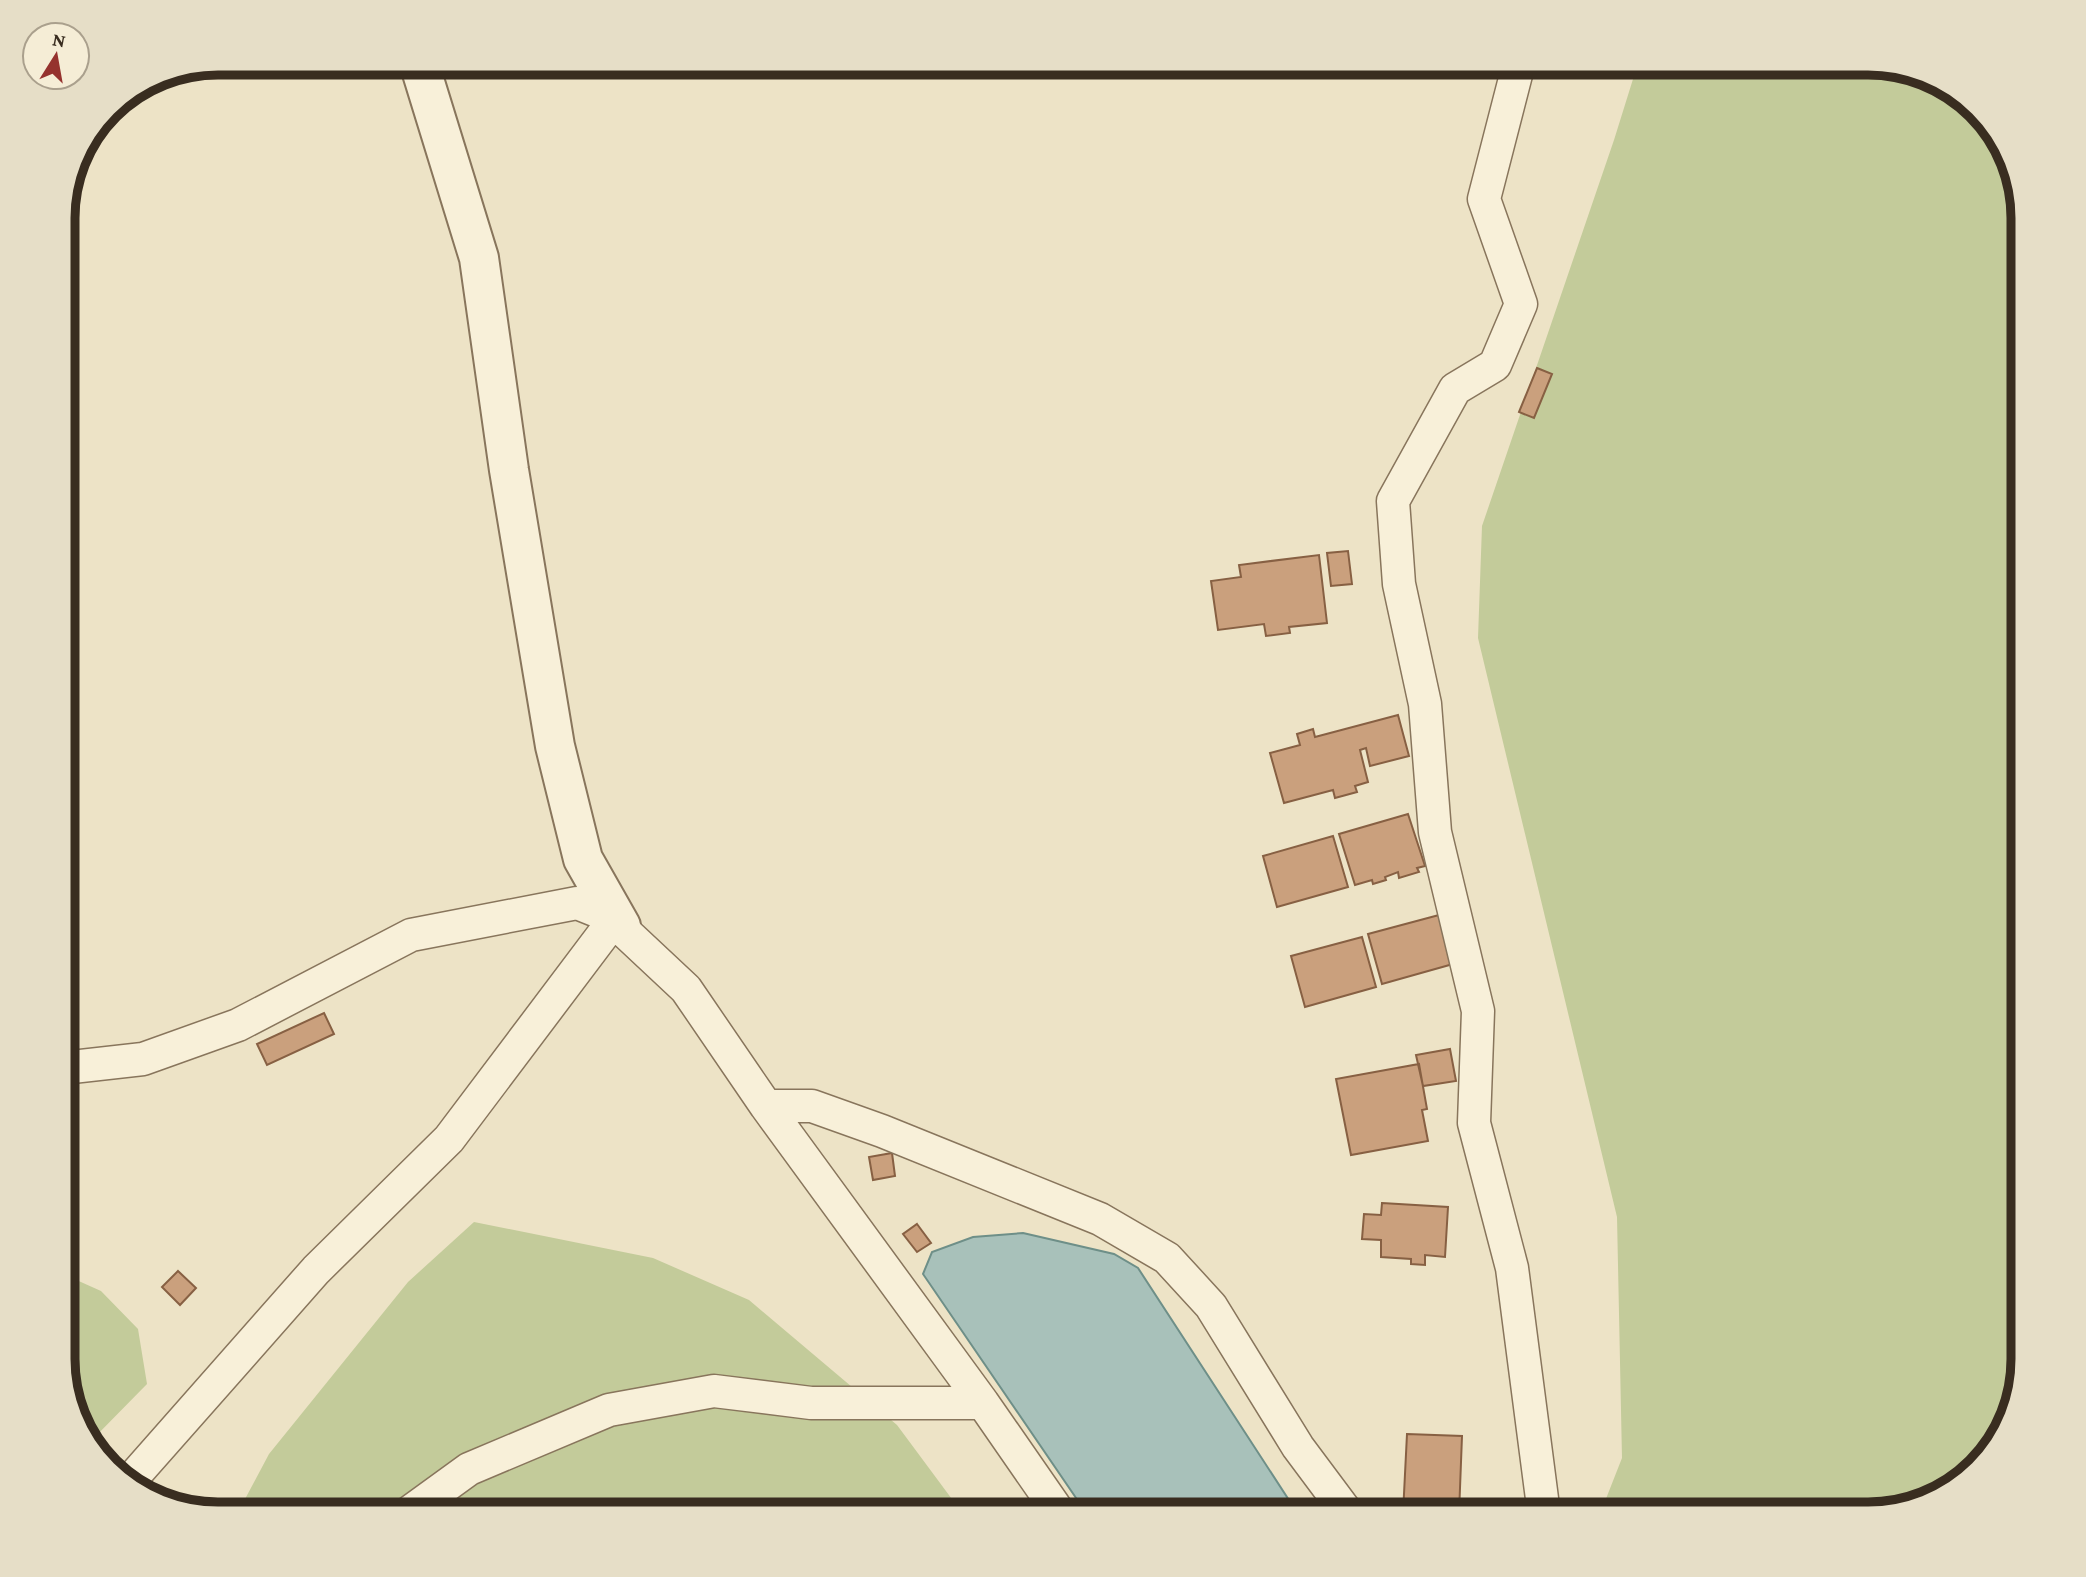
<svg xmlns="http://www.w3.org/2000/svg" width="2086" height="1577" font-family="'Crimson Pro',serif">
<style>
.green{fill:#c3cb9a}
.water{fill:#a8c1ba;stroke:#6e8f88;stroke-width:2}
.building{fill:#caa07d;stroke:#876043;stroke-width:2}
.lines{fill:none;stroke-linecap:round;stroke-linejoin:round}
.minor-casing{stroke:#88755c;stroke-width:35}
.tertiary-casing{stroke:#88755c;stroke-width:42}
.minor{stroke:#f8f0d9;stroke-width:32}
.tertiary{stroke:#f8f0d9;stroke-width:38}
.rim{fill:none;stroke:#392d20;stroke-width:9}
</style>
<rect width="100%" height="100%" fill="#ede3c6"/>
<path class="green" d="M 1638,63 L 1869,63 L 1963,95 L 2007,149 L 2023,218 L 2023,1359 L 1991,1454 L 1936,1498 L 1868,1514 L 1600,1514 L 1622,1458 L 1617,1217 L 1478,638 L 1482,526 L 1614,140 Z
M 474,1222 L 653,1258 L 749,1300 L 897,1425 L 963,1514 L 237,1514 L 269,1454 L 408,1282 Z
M 63,1274 L 101,1291 L 138,1329 L 147,1384 L 90,1442 C 55,1399 63,1326 63,1274 Z"/>
<path class="water" d="M 1023,1233 L 1114,1254 L 1138,1268 L 1298,1514 L 1087,1514 L 923,1274 L 932,1252 L 973,1237 Z"/>
<path class="building" d="M 1537,368 L 1552,374 L 1534,418 L 1519,412 Z
M 1348,551 L 1352,584 L 1331,586 L 1327,553 Z
M 1319,555 L 1327,623 L 1289,627 L 1290,633 L 1266,636 L 1264,624 L 1218,630 L 1211,581 L 1241,577 L 1239,565 Z
M 1398,715 L 1409,756 L 1370,766 L 1366,748 L 1360,750 L 1368,782 L 1355,786 L 1357,792 L 1335,798 L 1333,790 L 1284,803 L 1270,753 L 1300,745 L 1297,734 L 1313,729 L 1315,737 Z
M 1408,814 L 1425,866 L 1417,868 L 1419,872 L 1399,878 L 1398,872 L 1385,877 L 1386,880 L 1373,884 L 1372,880 L 1355,885 L 1339,834 Z
M 1333,836 L 1348,887 L 1277,907 L 1263,856 Z
M 1439,915 L 1453,964 L 1382,984 L 1368,934 Z
M 1362,937 L 1376,987 L 1305,1007 L 1291,956 Z
M 324,1013 L 334,1034 L 267,1065 L 257,1044 Z
M 1450,1049 L 1456,1081 L 1423,1086 L 1416,1055 Z
M 1419,1064 L 1427,1109 L 1422,1110 L 1428,1141 L 1351,1155 L 1336,1079 Z
M 892,1153 L 895,1176 L 873,1180 L 869,1157 Z
M 1382,1203 L 1448,1207 L 1445,1257 L 1425,1255 L 1425,1265 L 1411,1264 L 1411,1259 L 1381,1257 L 1381,1240 L 1362,1239 L 1364,1214 L 1381,1215 Z
M 917,1224 L 931,1243 L 917,1252 L 903,1234 Z
M 178,1271 L 196,1288 L 180,1305 L 162,1287 Z
M 1407,1434 L 1462,1436 L 1459,1514 L 1403,1514 Z"/>
<g class="lines">
<defs>
<path id="minor" d="M 1519,63 L 1484,199 L 1521,304 L 1495,365 L 1455,389 L 1393,501 L 1399,584 L 1425,704 L 1435,832 L 1478,1011 L 1474,1123 L 1512,1268 L 1544,1514
M 63,1068 L 143,1059 L 238,1025 L 411,935 L 577,903 L 607,915 L 686,989 L 766,1106 L 983,1403 L 1060,1514
M 766,1106 L 812,1106 L 882,1131 L 1100,1219 L 1167,1258 L 1211,1306 L 1298,1447 L 1348,1514
M 128,1483 L 316,1270 L 449,1139 L 614,920
M 407,1514 L 469,1469 L 609,1410 L 714,1391 L 811,1403 L 983,1403"/>
<path id="tertiary" d="M 419,63 L 479,258 L 509,470 L 555,746 L 583,859 L 621,926"/>
</defs>
<use href="#minor" class="minor-casing"/>
<use href="#tertiary" class="tertiary-casing"/>
<use href="#minor" class="minor"/>
<use href="#tertiary" class="tertiary"/>
</g>
<path d="M0 0H2086V1577H0ZM218 75H1868A143 143 0 0 1 2011 218V1359A143 143 0 0 1 1868 1502H218A143 143 0 0 1 75 1359V218A143 143 0 0 1 218 75Z" fill="#e6dec7" fill-rule="evenodd"/>
<path class="rim" d="M218 75H1868A143 143 0 0 1 2011 218V1359A143 143 0 0 1 1868 1502H218A143 143 0 0 1 75 1359V218A143 143 0 0 1 218 75Z"/>
<g transform="translate(56 56) rotate(11)"><circle r="33" fill="#f5edd6" stroke="#aaa08d" stroke-width="2"/>
<path d="M0-5L12 26L0 18L-12 26Z" fill="#95322e"/>
<text y="-10" font-size="19" font-weight="bold" text-anchor="middle" fill="#392d20">N</text>
</g>
</svg>
